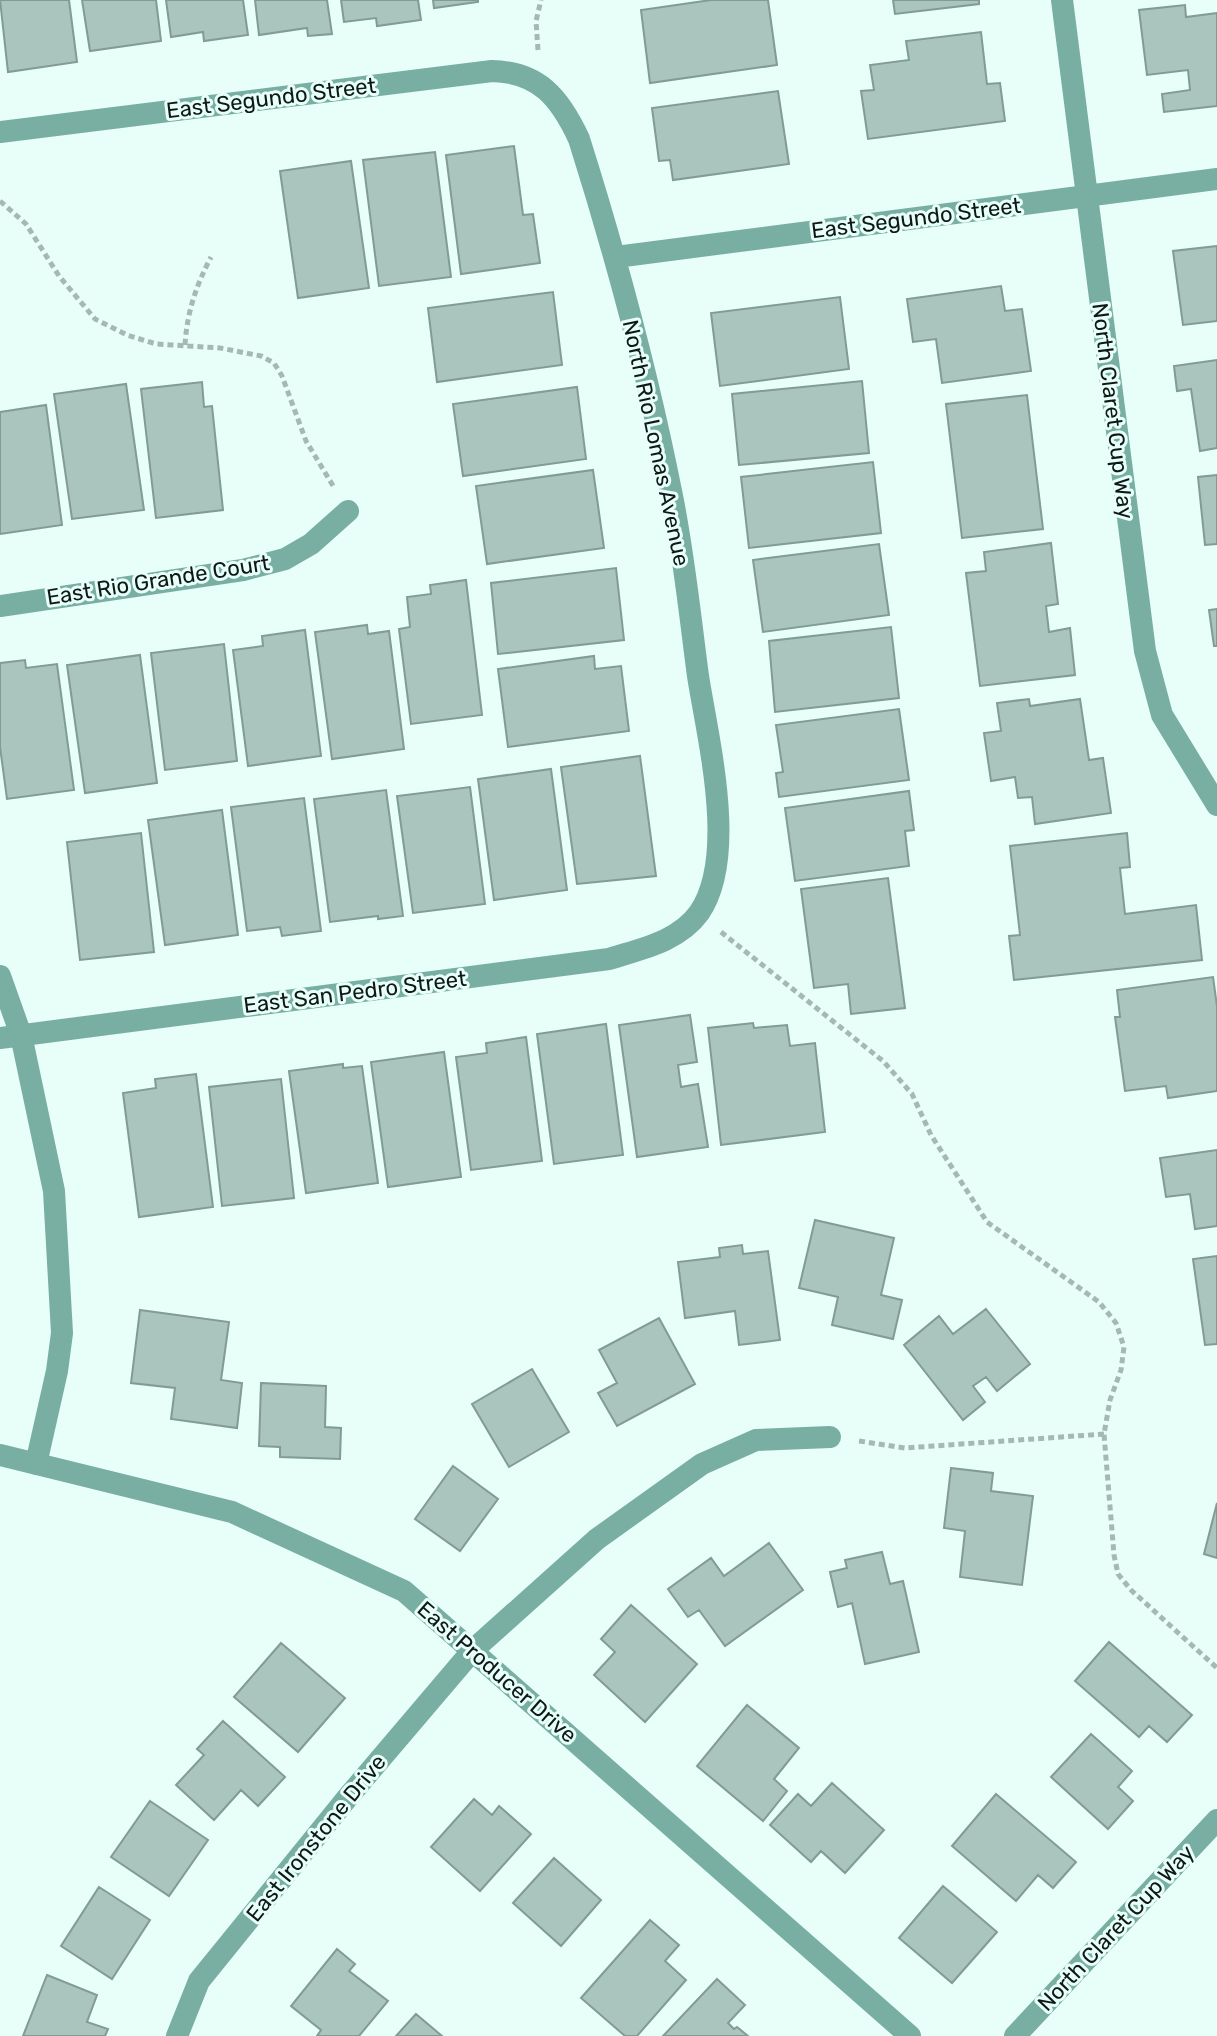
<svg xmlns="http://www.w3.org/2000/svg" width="1217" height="2036" font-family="Rubik,sans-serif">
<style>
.building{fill:#a9c5be;stroke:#819b95;stroke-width:2}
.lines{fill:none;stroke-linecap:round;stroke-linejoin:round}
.path{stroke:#a5b8b4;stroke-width:5;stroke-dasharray:6 4;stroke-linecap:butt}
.minor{stroke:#79aea3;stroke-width:22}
.labels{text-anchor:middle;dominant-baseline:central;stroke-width:6;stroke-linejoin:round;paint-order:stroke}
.street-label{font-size:22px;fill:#0e1916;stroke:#e7fef9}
</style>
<rect width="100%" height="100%" fill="#e7fef9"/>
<path class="building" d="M 0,0 L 69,0 L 77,62 L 8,72 Z
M 82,0 L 156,0 L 161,41 L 90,51 Z
M 166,0 L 243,0 L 248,35 L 204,41 L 203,32 L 171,37 Z
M 255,0 L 327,0 L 332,34 L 308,36 L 307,28 L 259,35 Z
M 341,0 L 418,0 L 421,20 L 377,26 L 376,18 L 344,22 Z
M 433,0 L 478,0 L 478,2 L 434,8 Z
M 711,0 L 768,0 L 777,65 L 650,83 L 641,10 Z
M 893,0 L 979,0 L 979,4 L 895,14 Z
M 1185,5 L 1186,17 L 1217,13 L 1217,106 L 1164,112 L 1162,94 L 1190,90 L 1188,70 L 1147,75 L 1139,10 Z
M 981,32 L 987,84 L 1000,83 L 1005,121 L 868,139 L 861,91 L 874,90 L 870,65 L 909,60 L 906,41 Z
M 778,91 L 789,164 L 673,180 L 670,160 L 659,161 L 652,108 Z
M 514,146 L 523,215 L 533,214 L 540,263 L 461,274 L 446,155 Z
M 435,152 L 451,277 L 379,286 L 363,160 Z
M 351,161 L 369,288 L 298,298 L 280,171 Z
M 1217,246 L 1217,321 L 1183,325 L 1173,251 Z
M 1001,286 L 1005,311 L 1022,309 L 1031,371 L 942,383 L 936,339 L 913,342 L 907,299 Z
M 553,292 L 562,365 L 437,382 L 428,308 Z
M 840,297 L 849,369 L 720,386 L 711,313 Z
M 1217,360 L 1217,448 L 1200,451 L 1191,389 L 1177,391 L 1174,366 Z
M 862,381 L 869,453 L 739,465 L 732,394 Z
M 202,382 L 204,407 L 212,406 L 223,510 L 156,518 L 141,389 Z
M 126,384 L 144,510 L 72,519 L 54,394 Z
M 577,387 L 586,459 L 463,476 L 453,404 Z
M 1027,395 L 1043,529 L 962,538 L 946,404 Z
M 46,405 L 62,525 L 0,534 L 0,412 Z
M 873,462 L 881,533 L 749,548 L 741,477 Z
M 593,470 L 604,548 L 487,564 L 476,486 Z
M 1217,475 L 1217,544 L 1205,545 L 1198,477 Z
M 1051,543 L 1058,604 L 1046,606 L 1049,632 L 1070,628 L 1075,675 L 980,686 L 966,573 L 986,571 L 984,552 Z
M 879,544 L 889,615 L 763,632 L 753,560 Z
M 616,568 L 624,640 L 498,654 L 491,583 Z
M 466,580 L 482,715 L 411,724 L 399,629 L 410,627 L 407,597 L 431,594 L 430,585 Z
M 1217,609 L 1217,646 L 1214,646 L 1209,610 Z
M 367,625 L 368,634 L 389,631 L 404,749 L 332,759 L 315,632 Z
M 891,627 L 899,698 L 775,712 L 769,641 Z
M 305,630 L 321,756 L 248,766 L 233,650 L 263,646 L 262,636 Z
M 224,644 L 237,761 L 165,770 L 151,653 Z
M 140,655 L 157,783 L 85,793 L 67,665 Z
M 594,656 L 595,669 L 621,666 L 629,731 L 508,747 L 498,669 Z
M 25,660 L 26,668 L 57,664 L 74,790 L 7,799 L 0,747 L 0,663 Z
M 1029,699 L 1030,706 L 1080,699 L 1089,760 L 1103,758 L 1111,813 L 1035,824 L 1032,797 L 1018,798 L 1015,777 L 991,781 L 984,733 L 1001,731 L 997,703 Z
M 899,709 L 909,780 L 779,797 L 776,773 L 783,772 L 776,725 Z
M 640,756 L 656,876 L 577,884 L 561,767 Z
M 551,769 L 567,890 L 494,900 L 478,779 Z
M 470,787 L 485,904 L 413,913 L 397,796 Z
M 386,790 L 403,916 L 378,919 L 378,916 L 330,922 L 314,799 Z
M 909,791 L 914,830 L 905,831 L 909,866 L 795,881 L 785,808 Z
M 304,798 L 321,931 L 282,936 L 280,927 L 247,931 L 231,807 Z
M 222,810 L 238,935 L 165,945 L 148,820 Z
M 141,833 L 154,952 L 80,960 L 67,842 Z
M 1127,833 L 1130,867 L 1120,868 L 1125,914 L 1196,905 L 1202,960 L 1014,980 L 1009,936 L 1020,935 L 1010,846 Z
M 888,878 L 905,1008 L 851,1014 L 848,984 L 814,988 L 801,889 Z
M 1213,977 L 1217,1006 L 1217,1091 L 1168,1098 L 1166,1086 L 1125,1091 L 1115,1017 L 1120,1017 L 1117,990 Z
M 690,1015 L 697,1062 L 678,1065 L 681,1087 L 698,1084 L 708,1147 L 637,1157 L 619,1025 Z
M 753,1023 L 754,1028 L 787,1025 L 790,1046 L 815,1043 L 825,1132 L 721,1145 L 708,1028 Z
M 606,1024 L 623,1155 L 554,1164 L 537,1034 Z
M 526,1037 L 542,1161 L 471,1170 L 456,1057 L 487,1053 L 486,1043 Z
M 444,1052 L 461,1177 L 388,1187 L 371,1062 Z
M 343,1064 L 343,1068 L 362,1066 L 378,1183 L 306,1193 L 289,1071 Z
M 196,1074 L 213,1207 L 139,1217 L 123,1093 L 156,1088 L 155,1079 Z
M 281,1079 L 294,1198 L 222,1206 L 209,1087 Z
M 1217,1150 L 1217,1226 L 1195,1229 L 1190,1194 L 1166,1197 L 1160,1158 Z
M 815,1220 L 894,1238 L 881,1295 L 902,1300 L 893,1339 L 832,1325 L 838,1297 L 799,1288 Z
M 742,1245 L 743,1254 L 768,1251 L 780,1340 L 739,1345 L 735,1311 L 685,1318 L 678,1262 L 720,1257 L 719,1248 Z
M 1217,1256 L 1217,1344 L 1205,1345 L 1193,1259 Z
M 986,1309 L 1030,1364 L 997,1391 L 986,1377 L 973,1386 L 985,1402 L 963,1420 L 904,1345 L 939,1316 L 953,1334 Z
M 140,1310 L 229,1322 L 221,1380 L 242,1383 L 237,1428 L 171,1419 L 175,1388 L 131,1383 Z
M 659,1318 L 695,1384 L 617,1426 L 598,1393 L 617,1383 L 599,1350 Z
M 532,1369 L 569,1432 L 509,1467 L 472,1404 Z
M 261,1383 L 326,1386 L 325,1427 L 341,1428 L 340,1459 L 280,1457 L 280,1447 L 259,1446 Z
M 453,1466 L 498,1499 L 460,1551 L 415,1519 Z
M 951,1468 L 993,1473 L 991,1491 L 1033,1496 L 1022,1585 L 960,1577 L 965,1531 L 944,1528 Z
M 1217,1503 L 1217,1558 L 1204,1554 Z
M 769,1543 L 803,1590 L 725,1646 L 699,1610 L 688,1617 L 668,1589 L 711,1558 L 724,1576 Z
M 882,1552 L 890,1584 L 903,1581 L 919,1652 L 865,1664 L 852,1603 L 838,1607 L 830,1572 L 847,1568 L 845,1560 Z
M 631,1605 L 697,1664 L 645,1722 L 594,1675 L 615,1652 L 601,1639 Z
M 1109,1642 L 1192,1715 L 1167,1742 L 1149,1726 L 1139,1737 L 1075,1681 Z
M 281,1643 L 345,1698 L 298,1752 L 234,1697 Z
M 747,1705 L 799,1748 L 774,1779 L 787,1791 L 763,1821 L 697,1766 Z
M 223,1721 L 285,1777 L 258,1806 L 241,1790 L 214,1820 L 176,1785 L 204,1755 L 197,1749 Z
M 1091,1734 L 1132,1771 L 1118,1787 L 1133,1801 L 1108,1829 L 1051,1777 Z
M 832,1783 L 884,1830 L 845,1873 L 821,1851 L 811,1862 L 770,1825 L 798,1794 L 811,1806 Z
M 996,1794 L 1076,1862 L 1053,1888 L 1038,1875 L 1016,1901 L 952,1846 Z
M 474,1799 L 492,1815 L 499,1806 L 531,1834 L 480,1891 L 431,1847 Z
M 150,1801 L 208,1840 L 169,1896 L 111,1857 Z
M 554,1858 L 601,1900 L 561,1946 L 513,1903 Z
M 943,1886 L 997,1932 L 952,1983 L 899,1938 Z
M 99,1887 L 150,1920 L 112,1979 L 61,1946 Z
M 650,1920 L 679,1945 L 665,1961 L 686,1980 L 637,2036 L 625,2036 L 581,1998 Z
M 337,1949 L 355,1964 L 349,1971 L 388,2001 L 359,2036 L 317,2036 L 321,2030 L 291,2006 Z
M 47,1975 L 97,1995 L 87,2022 L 108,2029 L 105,2036 L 23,2036 Z
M 717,1979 L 745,2005 L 728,2023 L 734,2029 L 737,2027 L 748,2036 L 663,2036 Z
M 416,2014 L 442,2036 L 396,2036 Z"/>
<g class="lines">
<path class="path" d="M 538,50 L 536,21 L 541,0
M 0,201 L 26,224 L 59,276 L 95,319 L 127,335 L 156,344 L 220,348 L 261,356 L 274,363 L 282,376 L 306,441 L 335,489
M 185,345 C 187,312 196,286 211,257
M 721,932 L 883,1061 L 912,1094 L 931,1135 L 987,1222 L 1099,1302 L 1116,1323 L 1124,1347 L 1121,1370 L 1110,1400 L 1104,1434 L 1114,1555 L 1118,1574 L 1131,1590 L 1217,1668
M 859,1441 L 905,1448 L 1104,1434"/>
<path class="minor" d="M 1062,0 L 1145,651 L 1162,715 L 1217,805
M 0,132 L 492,71 C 539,72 560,98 579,139 C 616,256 648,375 672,496 C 684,555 690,616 698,676 C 708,740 738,857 699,913 C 678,942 640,949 609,959 L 0,1038
M 616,257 L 1217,179
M 0,606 L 243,570 L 285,559 L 311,544 L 348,511
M 0,976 L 21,1035 L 54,1191 L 62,1333 L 57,1371 L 36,1464
M 0,1455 L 232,1512 L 404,1591 L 910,2036
M 177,2036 L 199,1981 L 348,1797 L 473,1650 L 597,1539 L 702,1464 L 756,1440 L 830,1437
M 1015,2036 L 1217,1820"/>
</g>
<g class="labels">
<g class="street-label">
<text transform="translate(271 98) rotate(-7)">East Segundo Street</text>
<text transform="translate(916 218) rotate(-7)">East Segundo Street</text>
<text transform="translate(1113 411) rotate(83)">North Claret Cup Way</text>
<text transform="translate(656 443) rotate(78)">North Rio Lomas Avenue</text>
<text transform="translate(158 580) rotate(-9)">East Rio Grande Court</text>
<text transform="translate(355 992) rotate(-7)">East San Pedro Street</text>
<text transform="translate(497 1672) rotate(41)">East Producer Drive</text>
<text transform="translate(316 1838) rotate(-51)">East Ironstone Drive</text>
<text transform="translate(1116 1928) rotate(-47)">North Claret Cup Way</text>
</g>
</g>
</svg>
